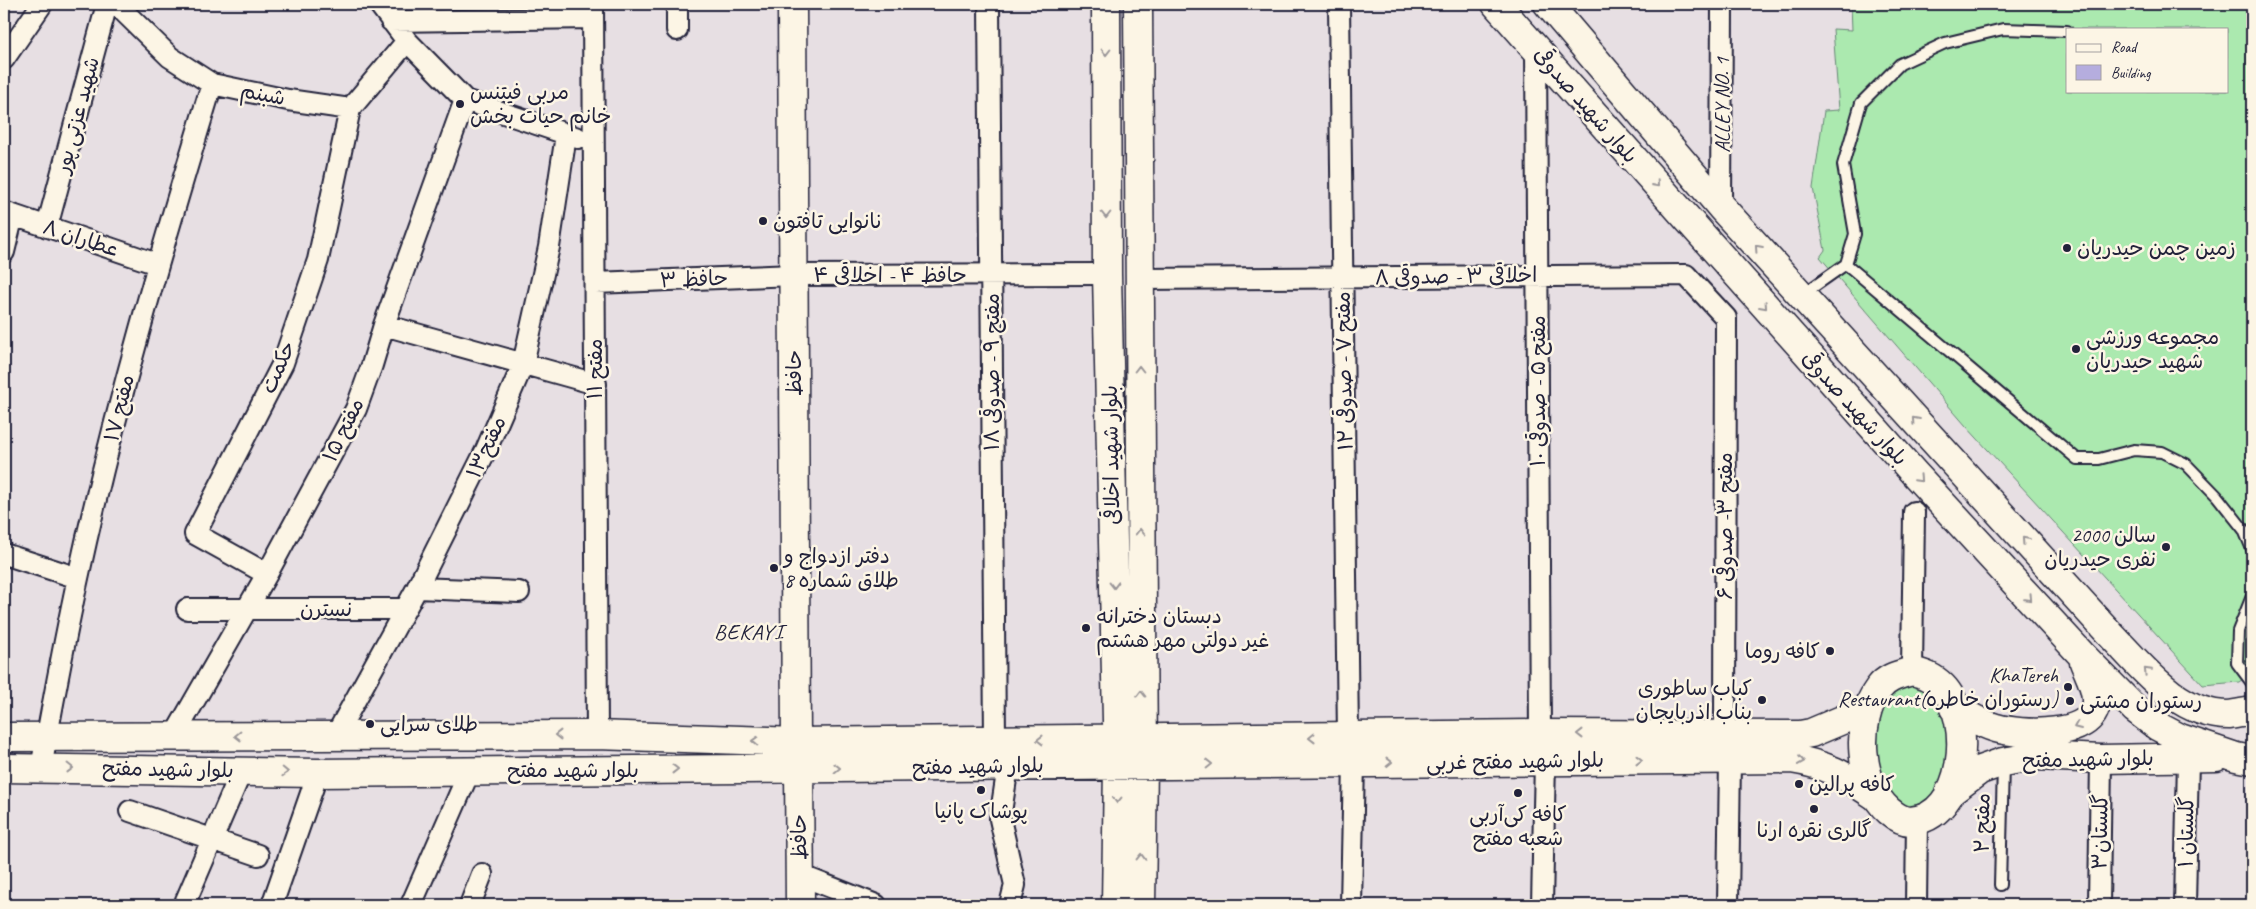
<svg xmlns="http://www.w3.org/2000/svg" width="2256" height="909" font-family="Caveat,'Playpen Sans Arabic',sans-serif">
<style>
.grass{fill:#abe9af;stroke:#668675;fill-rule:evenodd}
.building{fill:url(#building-back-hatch);stroke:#22223b}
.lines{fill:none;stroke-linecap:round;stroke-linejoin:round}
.lane-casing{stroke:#22223b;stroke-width:14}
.street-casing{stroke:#22223b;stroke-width:24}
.secondary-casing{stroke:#22223b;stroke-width:31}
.lane{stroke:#fcf5e5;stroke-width:10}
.street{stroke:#fcf5e5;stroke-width:20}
.secondary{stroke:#fcf5e5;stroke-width:28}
.oneway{stroke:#9a9698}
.poi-dot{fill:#22223b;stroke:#fcf5e5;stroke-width:2}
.labels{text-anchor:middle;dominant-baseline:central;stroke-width:5;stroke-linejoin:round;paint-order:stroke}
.poi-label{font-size:21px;fill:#22223b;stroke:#fcf5e5;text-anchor:start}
.street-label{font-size:21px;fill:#22223b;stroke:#fcf5e5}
.neighbourhood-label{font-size:22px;letter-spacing:1px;fill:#22223b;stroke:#fcf5e5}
</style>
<defs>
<pattern id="building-back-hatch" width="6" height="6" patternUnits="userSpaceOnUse" patternTransform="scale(1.25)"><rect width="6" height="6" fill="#b5adde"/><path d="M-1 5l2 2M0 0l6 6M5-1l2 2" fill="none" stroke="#938cb5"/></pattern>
</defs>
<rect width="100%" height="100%" fill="#e7dfe3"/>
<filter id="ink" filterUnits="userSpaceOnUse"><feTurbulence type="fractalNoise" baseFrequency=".02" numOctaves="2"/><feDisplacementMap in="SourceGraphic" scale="10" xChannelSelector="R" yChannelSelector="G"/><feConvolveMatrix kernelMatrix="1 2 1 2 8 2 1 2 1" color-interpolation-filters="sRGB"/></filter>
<g filter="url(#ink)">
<path class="grass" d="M 1851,4 L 2252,4 L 2252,672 L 2239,682 L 2203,685 L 1966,426 L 1820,257 L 1825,250 L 1813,188 L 1824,111 L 1839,110 L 1833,29 L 1852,30 ZM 2067,29 L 2227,29 L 2227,91 L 2067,91 Z
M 1899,681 L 1924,681 L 1950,717 L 1946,787 L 1917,814 L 1881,790 L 1872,721 Z"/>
<path class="building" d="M 2076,4 L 2145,4 L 2144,8 L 2076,5 Z"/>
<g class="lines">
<defs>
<path id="lane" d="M 1846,264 L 2077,459 L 2099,459 L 2134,450 L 2162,452 L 2186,464 L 2217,496 L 2244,530 L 2252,549
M 1802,295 L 1846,264 L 1855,234 L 1843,165 L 1861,103 L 1900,64 L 1945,43 L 2003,29 L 2067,31
M 2252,596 L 2238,631 L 2237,663 L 2252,683
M 2000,885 L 2003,765"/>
<path id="street" d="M 116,4 L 170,57 L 212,84 L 288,100 L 350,109 L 407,41
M 379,4 L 407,41 L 465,100 L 578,138
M 593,4 L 597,735
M 989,4 L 995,740
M 1339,4 L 1348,737
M 391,21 L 593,18
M 677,30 L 677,4
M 1536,48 L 1540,734
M 4,59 L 42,4
M 1721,207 L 1722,4
M 4,212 L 157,264
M 47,227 L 107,4
M 4,252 L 13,215
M 1138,279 L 1686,275 L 1726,318 L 1725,734
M 595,283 L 794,275 L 1107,274
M 384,325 L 596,384
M 4,554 L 78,578
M 267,574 L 195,534 L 283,363 L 318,260 L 350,109
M 417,588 L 519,592
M 187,609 L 405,609
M 1912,671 L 1914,512
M 336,735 L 417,588 L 486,450 L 523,364 L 549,247 L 566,135
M 173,738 L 267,574 L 356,409 L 372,365 L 384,325 L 465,100
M 1008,766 L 1000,819 L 1015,885 L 1010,905
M 41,768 C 53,704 64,641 78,578 C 114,411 162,248 212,84
M 130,811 L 258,855
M 800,875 L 876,905
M 184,905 L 242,770
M 272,905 L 318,773
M 411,905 L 470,770
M 470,905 L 482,874
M 1351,905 L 1354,762
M 1542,905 L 1545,760
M 1728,905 L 1730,759
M 1916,905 L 1917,819
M 2099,905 L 2101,759
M 2185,905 L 2188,758"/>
<path id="secondary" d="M 792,4 L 796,742
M 1106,4 L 1107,274 L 1118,765 L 1116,905
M 1138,4 L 1143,765 L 1141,905
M 1496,4 L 1914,473 L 2081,654 L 2135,709 L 2157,726 L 2180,738 L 2236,757 L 2252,760
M 1548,4 L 1721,207 L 2111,635 C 2143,668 2178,715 2229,715 C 2237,714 2245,712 2252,711
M 1912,671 C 1924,674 1933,677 1942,686 C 1975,719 1966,818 1910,821 C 1903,821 1895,816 1889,811 C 1859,785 1854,721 1879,688 C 1887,677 1899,675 1912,671 Z
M 1954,708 C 1968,715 1981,724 1996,728 C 2020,735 2094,739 2096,702 C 2097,688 2089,675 2084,662
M 4,737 L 597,735 L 796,742 L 1540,734 L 1800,735 L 1811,733 L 1868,709
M 4,768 L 318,773 L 1791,759 C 1830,765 1845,776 1877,797
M 799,768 L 800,905
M 1949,793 L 1980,770 L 2003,762 L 2038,756 L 2101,759 L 2216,757"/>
</defs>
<use href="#lane" class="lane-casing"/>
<use href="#street" class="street-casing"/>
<use href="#secondary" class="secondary-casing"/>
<use href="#lane" class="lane"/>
<use href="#street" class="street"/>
<use href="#secondary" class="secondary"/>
</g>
<defs><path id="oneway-chevron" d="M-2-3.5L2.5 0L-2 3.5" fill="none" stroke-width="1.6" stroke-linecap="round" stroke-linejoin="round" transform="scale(1.25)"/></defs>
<g class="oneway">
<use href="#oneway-chevron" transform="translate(1106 52) rotate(90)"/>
<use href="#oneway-chevron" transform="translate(1656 184) rotate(49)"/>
<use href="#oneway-chevron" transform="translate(1106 215) rotate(90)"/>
<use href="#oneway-chevron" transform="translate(1758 248) rotate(-132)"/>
<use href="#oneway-chevron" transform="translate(1764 306) rotate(48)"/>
<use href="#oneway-chevron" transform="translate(1139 369) rotate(-90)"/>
<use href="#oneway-chevron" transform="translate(1915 420) rotate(-132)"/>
<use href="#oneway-chevron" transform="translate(1919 479) rotate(47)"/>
<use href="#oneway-chevron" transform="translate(1140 532) rotate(-90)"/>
<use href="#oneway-chevron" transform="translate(2025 540) rotate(-132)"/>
<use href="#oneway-chevron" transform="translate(1114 585) rotate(89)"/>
<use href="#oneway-chevron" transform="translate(2029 598) rotate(47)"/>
<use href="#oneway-chevron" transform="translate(2147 671) rotate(-134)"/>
<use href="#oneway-chevron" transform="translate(1141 694) rotate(-90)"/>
<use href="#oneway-chevron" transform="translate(2077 726) rotate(157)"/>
<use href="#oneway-chevron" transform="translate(1580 734) rotate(180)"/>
<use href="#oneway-chevron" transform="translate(558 735) rotate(180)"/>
<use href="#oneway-chevron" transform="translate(238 736) rotate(179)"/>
<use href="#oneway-chevron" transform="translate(1312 738) rotate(179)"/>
<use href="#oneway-chevron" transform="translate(1040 740) rotate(-180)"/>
<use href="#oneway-chevron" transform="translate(755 741) rotate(-178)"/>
<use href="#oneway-chevron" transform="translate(1639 760)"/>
<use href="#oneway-chevron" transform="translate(1801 761) rotate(8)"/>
<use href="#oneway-chevron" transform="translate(1389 762) rotate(-1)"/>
<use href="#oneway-chevron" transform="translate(1209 764) rotate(-1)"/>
<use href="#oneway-chevron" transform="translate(70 768) rotate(1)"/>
<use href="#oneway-chevron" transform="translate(837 768) rotate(-1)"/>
<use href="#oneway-chevron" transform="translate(675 769)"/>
<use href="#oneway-chevron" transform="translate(285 772) rotate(2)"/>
<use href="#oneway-chevron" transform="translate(1117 800) rotate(91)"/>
<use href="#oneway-chevron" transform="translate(1141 857) rotate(-89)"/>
</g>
</g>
<g class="poi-dot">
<circle cx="460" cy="104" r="5"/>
<circle cx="763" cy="221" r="5"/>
<circle cx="2067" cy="248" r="5"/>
<circle cx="2076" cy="349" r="5"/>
<circle cx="2166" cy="547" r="5"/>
<circle cx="774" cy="568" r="5"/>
<circle cx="1086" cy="628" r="5"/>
<circle cx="1830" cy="651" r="5"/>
<circle cx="2068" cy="687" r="5"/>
<circle cx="1762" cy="700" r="5"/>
<circle cx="2070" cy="701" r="5"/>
<circle cx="370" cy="724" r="5"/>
<circle cx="1799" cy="784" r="5"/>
<circle cx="981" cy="790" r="5"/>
<circle cx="1518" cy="793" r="5"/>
<circle cx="1814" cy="809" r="5"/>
</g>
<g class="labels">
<g class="poi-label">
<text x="470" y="92">مربی فیتنس<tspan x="470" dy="24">خانم حیات بخش</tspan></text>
<text x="773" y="221">نانوایی تافتون</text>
<text x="2077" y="248">زمین چمن حیدریان</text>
<text x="2086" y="337">مجموعه ورزشی<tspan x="2086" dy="24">شهید حیدریان</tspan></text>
<text x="2156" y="535" text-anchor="end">سالن 2000<tspan x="2156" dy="24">نفری حیدریان</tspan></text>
<text x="784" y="556">دفتر ازدواج و<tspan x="784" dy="24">طلاق شماره 8</tspan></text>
<text x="1096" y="616">دبستان دخترانه<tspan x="1096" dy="24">غیر دولتی مهر هشتم</tspan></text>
<text x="1820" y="651" text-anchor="end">کافه روما</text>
<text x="2058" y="675" text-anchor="end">KhaTereh<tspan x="2058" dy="24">Restaurant(رستوران خاطره)</tspan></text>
<text x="1752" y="688" text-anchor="end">کباب ساطوری<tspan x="1752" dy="24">بناب اذربایجان</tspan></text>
<text x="2080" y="701">رستوران مشتی</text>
<text x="380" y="724">طلای سرایی</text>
<text x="1809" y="784">کافه پرالین</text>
<text x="981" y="811" text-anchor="middle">پوشاک پانیا</text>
<text x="1518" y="814" text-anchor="middle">کافه کی‌آربی<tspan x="1518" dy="24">شعبه مفتح</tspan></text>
<text x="1814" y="830" text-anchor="middle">گالری نقره ارنا</text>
</g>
<g class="street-label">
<text transform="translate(263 94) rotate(11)">شبنم</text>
<text transform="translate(1586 105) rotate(49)">بلوار شهید صدوقی</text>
<text transform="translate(1722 105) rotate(-90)">ALLEY NO. 1</text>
<text transform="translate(77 115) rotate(-75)">شهید عزتی پور</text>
<text transform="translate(81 238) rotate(18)">عطاران ۸</text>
<text x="890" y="275">حافظ ۴ - اخلاقی ۴</text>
<text transform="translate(1456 276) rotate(-1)">اخلاقی ۳ - صدوقی ۸</text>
<text transform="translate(694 279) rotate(-2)">حافظ ۳</text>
<text transform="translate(278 367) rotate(-66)">حکمت</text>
<text transform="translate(595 369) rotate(-90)">مفتح ۱۱</text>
<text transform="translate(1344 371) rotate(-91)">مفتح ۷ - صدوقی ۱۲</text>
<text transform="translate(992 372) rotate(-90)">مفتح ۹ - صدوقی ۱۸</text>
<text transform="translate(794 373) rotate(-90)">حافظ</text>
<text transform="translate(1538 391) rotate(-90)">مفتح ۵ - صدوقی ۱۰</text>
<text transform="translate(119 408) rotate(-76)">مفتح ۱۷</text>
<text transform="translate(1855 408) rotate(48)">بلوار شهید صدوقی</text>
<text transform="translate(343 430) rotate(-64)">مفتح ۱۵</text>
<text transform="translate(486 447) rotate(-65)">مفتح۱۳</text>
<text transform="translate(1111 455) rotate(-91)">بلوار شهید اخلاقی</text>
<text transform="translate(1725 526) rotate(-90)">مفتح ۳- صدوقی ۶</text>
<text x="326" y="609">نسترن</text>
<text transform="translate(2088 759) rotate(-1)">بلوار شهید مفتح</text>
<text transform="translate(1515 761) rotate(-1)">بلوار شهید مفتح غربی</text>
<text transform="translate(978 766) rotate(-1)">بلوار شهید مفتح</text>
<text transform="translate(168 769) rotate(1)">بلوار شهید مفتح</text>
<text x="573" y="770">بلوار شهید مفتح</text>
<text transform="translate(1982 823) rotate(-89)">مفتح ۲</text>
<text transform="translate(2100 832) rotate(-89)">گلستان۳</text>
<text transform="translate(2186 832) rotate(-89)">گلستان ۱</text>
<text transform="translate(799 837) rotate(-91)">حافظ</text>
</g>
<g class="neighbourhood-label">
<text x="749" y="632">BEKAYI</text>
</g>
</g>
<rect width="2256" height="909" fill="none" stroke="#fcf5e5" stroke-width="20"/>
<rect x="10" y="10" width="2236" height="889" fill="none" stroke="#22223b" stroke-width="2" filter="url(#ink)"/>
<rect x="2066" y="28" width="162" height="65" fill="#fcf5e5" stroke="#a5a1a1"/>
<rect x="2076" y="44" width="25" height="8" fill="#fcf5e5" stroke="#a5a1a1"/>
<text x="2111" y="52" font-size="15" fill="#22223b">Road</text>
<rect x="2076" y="65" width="25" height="15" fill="#b5adde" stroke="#a5a1a1"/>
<text x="2111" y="78" font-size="15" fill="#22223b">Building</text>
</svg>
